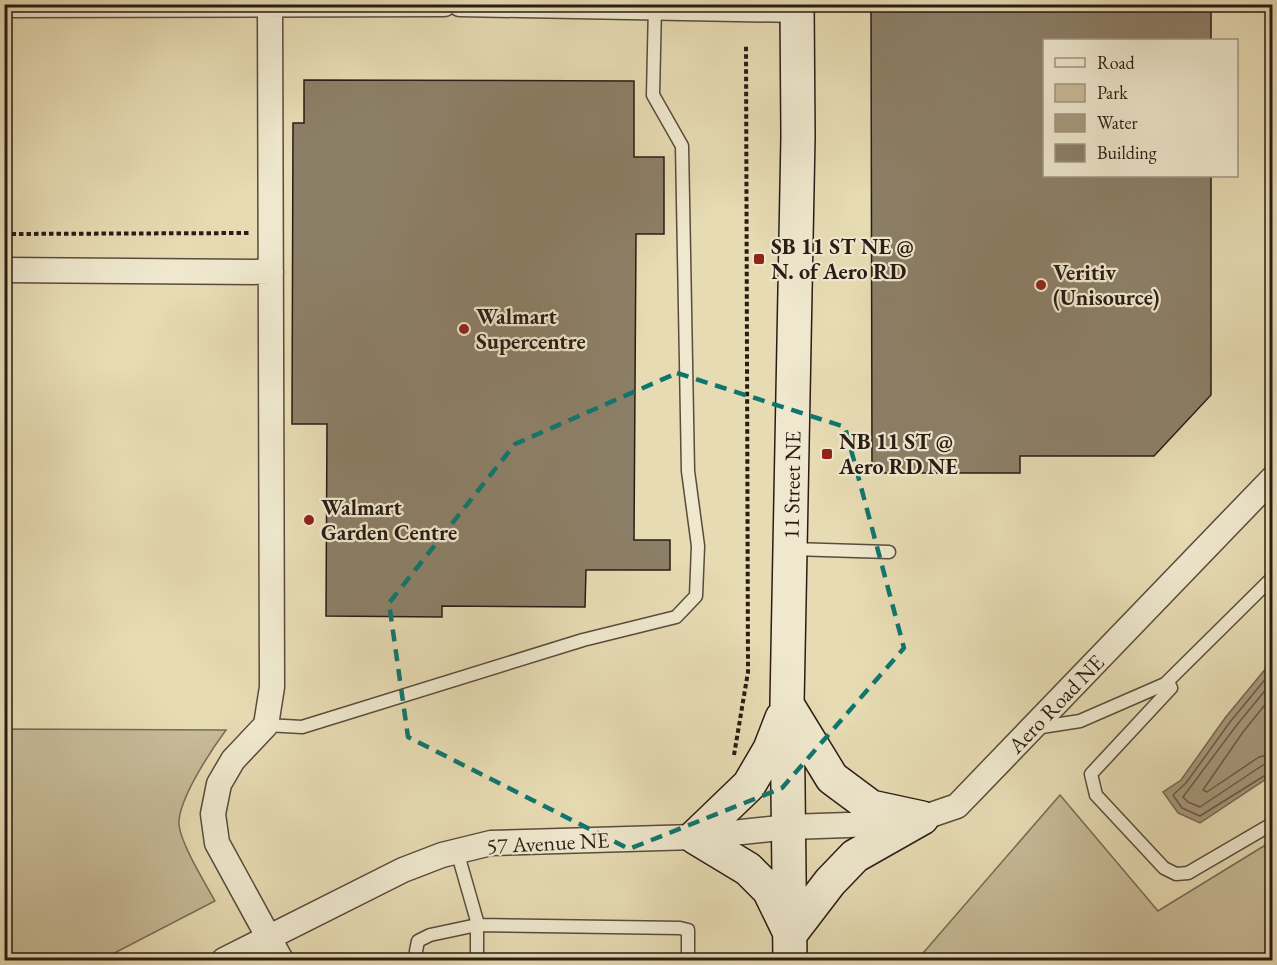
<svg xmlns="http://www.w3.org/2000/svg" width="1277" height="965" font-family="'EB Garamond',serif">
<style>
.green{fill:#c7bb98;stroke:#786c56;stroke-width:1.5}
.water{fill:#a79a7d;stroke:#756853;stroke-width:1.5}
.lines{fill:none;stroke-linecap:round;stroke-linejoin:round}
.shore{stroke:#685b49;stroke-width:1.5}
.building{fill:#8c7f67;stroke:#2a1c15;stroke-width:1.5}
.lane-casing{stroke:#594c3c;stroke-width:15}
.street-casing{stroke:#594c3c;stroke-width:27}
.secondary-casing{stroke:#2a1c15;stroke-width:36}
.path{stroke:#2a1c15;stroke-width:4;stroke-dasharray:4.5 3;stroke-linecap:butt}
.lane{stroke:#efe8ce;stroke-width:12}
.street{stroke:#efe8ce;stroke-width:24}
.secondary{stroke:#efe8ce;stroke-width:33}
.marked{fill:none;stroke:#0f766e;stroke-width:4.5;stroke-dasharray:12 8;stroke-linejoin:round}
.poi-dot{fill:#8f2418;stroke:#efe8ce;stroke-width:2}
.labels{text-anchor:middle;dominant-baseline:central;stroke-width:4.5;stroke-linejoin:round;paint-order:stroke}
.poi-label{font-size:22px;font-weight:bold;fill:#2a1c15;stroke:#efe8ce;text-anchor:start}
.street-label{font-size:22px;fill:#2a1c15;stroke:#efe8ce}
</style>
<rect width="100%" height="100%" fill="#e7dbb3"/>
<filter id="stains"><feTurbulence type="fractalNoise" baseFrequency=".00333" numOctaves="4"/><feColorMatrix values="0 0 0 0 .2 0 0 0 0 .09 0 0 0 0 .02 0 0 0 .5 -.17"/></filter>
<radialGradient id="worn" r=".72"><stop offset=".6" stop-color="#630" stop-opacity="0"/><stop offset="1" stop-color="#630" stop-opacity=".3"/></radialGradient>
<path class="green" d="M 5,729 L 226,730 C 212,749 177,801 179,825 C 181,844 205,883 215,901 L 101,960 L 5,960 Z
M 1060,795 L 1158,911 L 1272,841 L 1272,960 L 917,960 Z"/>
<path class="water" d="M 1272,661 L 1272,775 L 1200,823 L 1178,813 L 1163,792 L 1181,780 L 1225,718 Z"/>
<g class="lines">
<path class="shore" d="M 1272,671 L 1230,722 L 1186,783 L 1173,795 L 1182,808 L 1200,816 L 1272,771
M 1272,682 L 1236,726 L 1183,797 L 1188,802 L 1200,807 L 1263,765 L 1272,763
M 1272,696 L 1243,732 L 1203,790 L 1207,792 L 1259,757 L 1272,754"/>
</g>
<path class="building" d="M 871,4 L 1211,4 L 1211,40 L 1044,40 L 1044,176 L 1211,176 L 1211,395 L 1154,456 L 1020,456 L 1020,473 L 872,473 Z
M 304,80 L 634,81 L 634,157 L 664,157 L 664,234 L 636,234 L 634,540 L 670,540 L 670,570 L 586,570 L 585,607 L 442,606 L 442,617 L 326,616 L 327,424 L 292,424 L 293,123 L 304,123 Z"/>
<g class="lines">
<defs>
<path id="lane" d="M 792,549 L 889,552
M 1165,684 L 1169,684 L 1171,688 L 1091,774 L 1096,795 L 1164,868 L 1176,874 L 1188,873 L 1272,824
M 266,725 L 302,727 L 583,640 L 676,617 L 696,596 L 698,546 L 688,471 L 682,146 L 653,95 L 655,6
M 1035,728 L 1080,721 L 1165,684 L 1272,578
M 457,851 L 477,921 L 477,960
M 416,951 L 418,941 L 430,935 L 477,925 L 680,928 L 688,930 L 688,960"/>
<path id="street" d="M 270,4 L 272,687 L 266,725 L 233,760 L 219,784 L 213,814 L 217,843 L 281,960
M 460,4 L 799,10
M 4,5 L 444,4
M 4,270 L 271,272
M 224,960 L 403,870 L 442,855 L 491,843 L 695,837 L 789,827 L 877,824 L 922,818 L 957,806 L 1272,479"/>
<path id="secondary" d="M 788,706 L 832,778 L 871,807 L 922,818
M 782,718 L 770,749 L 749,785 L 695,837 L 748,869 L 769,890 L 788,929
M 791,933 L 830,882 L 855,856 L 922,818
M 790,960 L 787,704 L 798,136 L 797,4"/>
</defs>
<use href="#lane" class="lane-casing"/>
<use href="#street" class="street-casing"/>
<use href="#secondary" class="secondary-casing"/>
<path class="path" d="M 4,234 L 250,233
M 734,755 L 748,672 L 746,46"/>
<use href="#lane" class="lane"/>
<use href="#street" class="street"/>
<use href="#secondary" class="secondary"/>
</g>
<path class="marked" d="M 677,373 L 845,427 L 904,648 L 782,788 L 629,849 L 408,737 L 389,603 L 515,444 Z"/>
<g class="poi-dot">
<rect x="753" y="253" width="12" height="12" rx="3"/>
<circle cx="1041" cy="285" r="6"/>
<circle cx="464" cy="329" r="6"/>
<rect x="821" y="448" width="12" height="12" rx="3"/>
<circle cx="309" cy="520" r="6"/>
</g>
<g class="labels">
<g class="poi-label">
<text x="771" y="246">SB 11 ST NE @<tspan x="771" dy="25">N. of Aero RD</tspan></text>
<text x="1053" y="272">Veritiv<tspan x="1053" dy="25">(Unisource)</tspan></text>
<text x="476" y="316">Walmart<tspan x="476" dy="25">Supercentre</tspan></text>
<text x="839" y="441">NB 11 ST @<tspan x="839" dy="25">Aero RD NE</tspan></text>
<text x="321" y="507">Walmart<tspan x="321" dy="25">Garden Centre</tspan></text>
</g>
<g class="street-label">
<text transform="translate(792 485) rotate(-89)">11 Street NE</text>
<text transform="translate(1056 704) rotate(-46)">Aero Road NE</text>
<text transform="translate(548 843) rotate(-3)">57 Avenue NE</text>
</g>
</g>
<rect width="1277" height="965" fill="none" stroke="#e7dbb3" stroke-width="24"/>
<rect x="6" y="6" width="1265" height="953" fill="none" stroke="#2a1c15" stroke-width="3"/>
<rect x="12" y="12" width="1253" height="941" fill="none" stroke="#2a1c15" stroke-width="1.5"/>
<rect x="1043" y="39" width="195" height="138" fill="#efe8ce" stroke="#a09684" stroke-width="1.5"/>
<rect x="1055" y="58" width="30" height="9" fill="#efe8ce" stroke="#a09684" stroke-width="1.5"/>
<text x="1097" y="69" font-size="18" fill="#2a1c15">Road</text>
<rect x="1055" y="84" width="30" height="18" fill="#c7bb98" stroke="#a09684" stroke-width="1.5"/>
<text x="1097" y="99" font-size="18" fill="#2a1c15">Park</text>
<rect x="1055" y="114" width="30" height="18" fill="#a79a7d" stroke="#a09684" stroke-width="1.5"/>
<text x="1097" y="129" font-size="18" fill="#2a1c15">Water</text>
<rect x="1055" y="144" width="30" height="18" fill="#8c7f67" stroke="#a09684" stroke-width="1.5"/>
<text x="1097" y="159" font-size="18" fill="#2a1c15">Building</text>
<rect width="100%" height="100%" filter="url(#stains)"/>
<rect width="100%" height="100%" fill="url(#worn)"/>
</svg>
